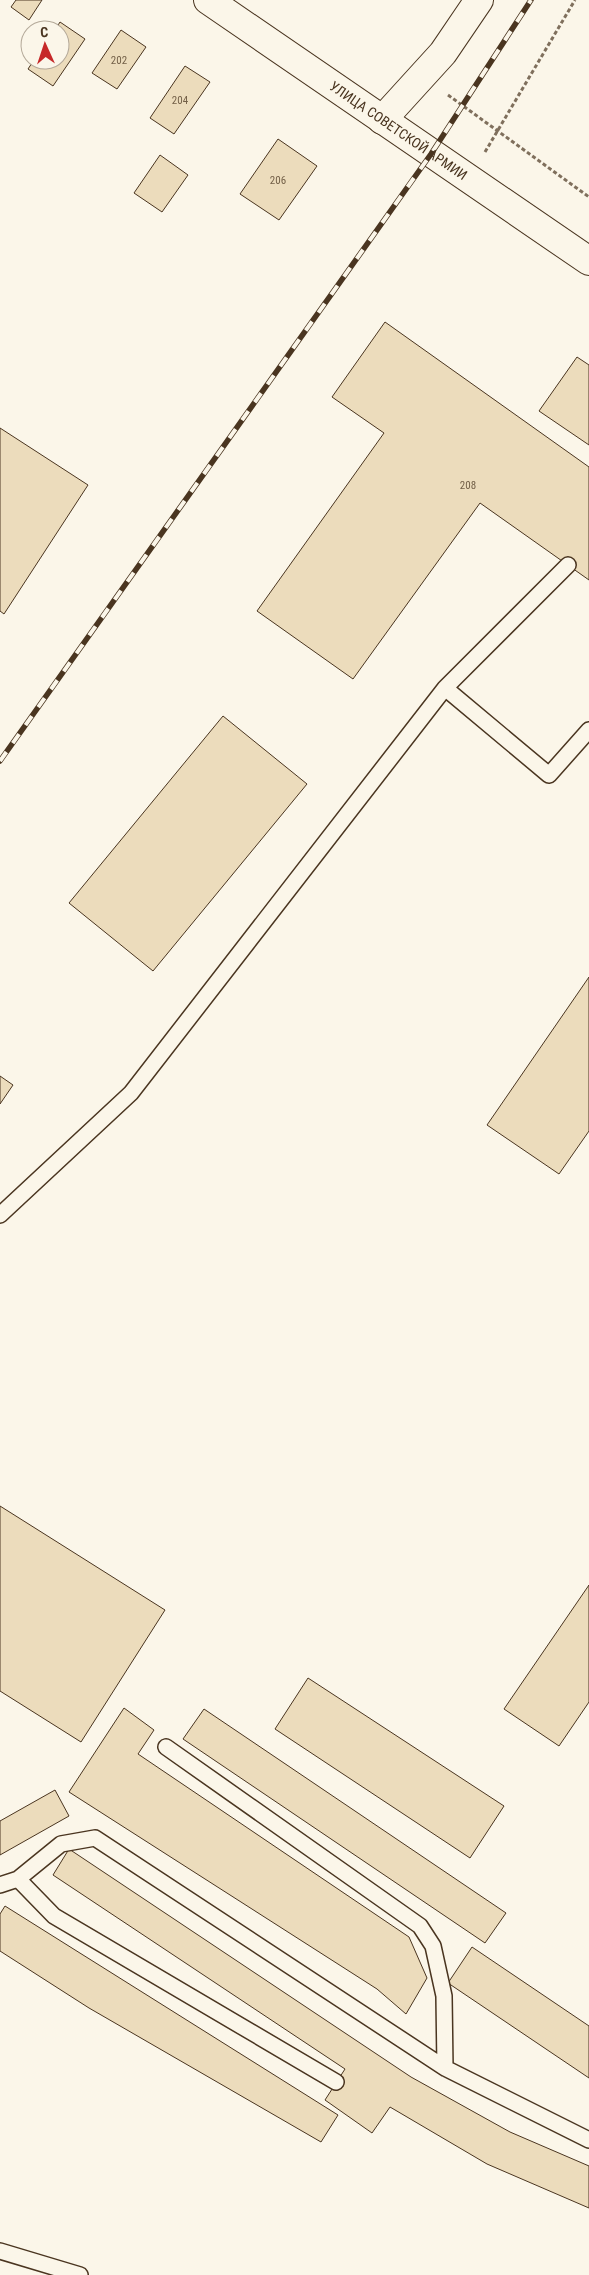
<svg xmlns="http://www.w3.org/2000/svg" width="589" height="2275" font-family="'Roboto Condensed',sans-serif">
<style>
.building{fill:#ecdcbc;stroke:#4a3520}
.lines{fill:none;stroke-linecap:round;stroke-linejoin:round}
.service-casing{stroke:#4a3520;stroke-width:18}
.minor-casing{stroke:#4a3520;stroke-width:30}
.primary-casing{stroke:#4a3520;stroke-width:30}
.path{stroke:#7f6f5c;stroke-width:3;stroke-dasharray:4 2.5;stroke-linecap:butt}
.service{stroke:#fbf6e9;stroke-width:15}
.minor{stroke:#fbf6e9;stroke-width:28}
.primary{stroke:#fbf6e9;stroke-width:28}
.rail-casing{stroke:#4a3520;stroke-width:5.5}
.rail{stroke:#fbf6e9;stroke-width:4;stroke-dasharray:11;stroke-linecap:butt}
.labels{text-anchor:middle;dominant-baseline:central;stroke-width:4;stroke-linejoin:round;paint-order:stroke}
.number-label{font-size:11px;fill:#725f47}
.street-label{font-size:14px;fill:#4a3520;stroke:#fbf6e9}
</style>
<rect width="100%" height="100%" fill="#fbf6e9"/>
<path class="building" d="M 16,0 L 42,0 L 29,20 L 11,7 Z
M 60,22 L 85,39 L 53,86 L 28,69 L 34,60 L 60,60 L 60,30 L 55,30 Z
M 121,30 L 146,47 L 117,89 L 92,73 Z
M 185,66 L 210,82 L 174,134 L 150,118 Z
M 278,139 L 317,166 L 279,220 L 240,194 Z
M 160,155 L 188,175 L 162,212 L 134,193 Z
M 385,322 L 589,467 L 589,580 L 480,503 L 353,679 L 257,611 L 384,433 L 332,397 Z
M 577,357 L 589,365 L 589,445 L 539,411 Z
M 0,428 L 88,485 L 4,614 L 0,611 Z
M 223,716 L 307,784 L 153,971 L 69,903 Z
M 589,977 L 589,1131 L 559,1174 L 487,1125 Z
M 0,1076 L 13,1085 L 0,1104 Z
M 0,1506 L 165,1610 L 81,1742 L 0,1691 Z
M 589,1585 L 589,1702 L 559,1746 L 504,1709 Z
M 308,1678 L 504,1806 L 470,1858 L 275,1729 Z
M 124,1708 L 154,1730 L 138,1754 L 409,1937 L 427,1978 L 406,2014 L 377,1989 L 69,1792 Z
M 204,1709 L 506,1913 L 485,1943 L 183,1739 Z
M 55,1790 L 69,1816 L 0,1855 L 0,1821 Z
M 69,1849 L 411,2077 L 510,2132 L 589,2166 L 589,2208 L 487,2164 L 390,2107 L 372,2133 L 325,2100 L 345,2069 L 53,1875 Z
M 5,1906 L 338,2115 L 321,2142 L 89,2008 L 0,1951 L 0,1914 Z
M 472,1947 L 589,2026 L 589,2078 L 448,1983 Z"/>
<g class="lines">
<defs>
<path id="service" d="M 445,688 L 549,775 L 589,730
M 0,1215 L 131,1093 L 445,688 L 568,565
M 166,1747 L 420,1926 L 433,1946 L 444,1996 L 445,2068
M 18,1879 L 54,1916 L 336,2082
M 0,1885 L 18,1879 L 61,1844 L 95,1838 L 445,2068 L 589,2140
M 0,2251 L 80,2275"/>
<path id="minor" d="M 382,120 L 443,53 L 479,0"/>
<g id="primary">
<path id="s1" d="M 208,0 L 589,261"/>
</g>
</defs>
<use href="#service" class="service-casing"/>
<use href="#minor" class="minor-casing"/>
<use href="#primary" class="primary-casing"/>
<path class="path" d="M 448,95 L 589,197
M 485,152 L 575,0"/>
<use href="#service" class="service"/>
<use href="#minor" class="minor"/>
<use href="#primary" class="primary"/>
<defs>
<path id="rail" d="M 0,761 L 431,154 L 531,0"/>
</defs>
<use href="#rail" class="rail-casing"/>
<use href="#rail" class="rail"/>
</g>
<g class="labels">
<g class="number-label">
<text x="119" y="60">202</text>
<text x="180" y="100">204</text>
<text x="278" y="180">206</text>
<text x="468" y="485">208</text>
</g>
<g class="street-label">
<text stroke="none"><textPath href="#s1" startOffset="231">УЛИЦА СОВЕТСКОЙ АРМИИ</textPath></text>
</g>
</g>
<g transform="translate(45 45) rotate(357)"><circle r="24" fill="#fbf6e9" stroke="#b4a999"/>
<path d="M0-4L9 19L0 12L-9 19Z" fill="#c62828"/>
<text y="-8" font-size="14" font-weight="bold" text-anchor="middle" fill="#4a3520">С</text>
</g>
</svg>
